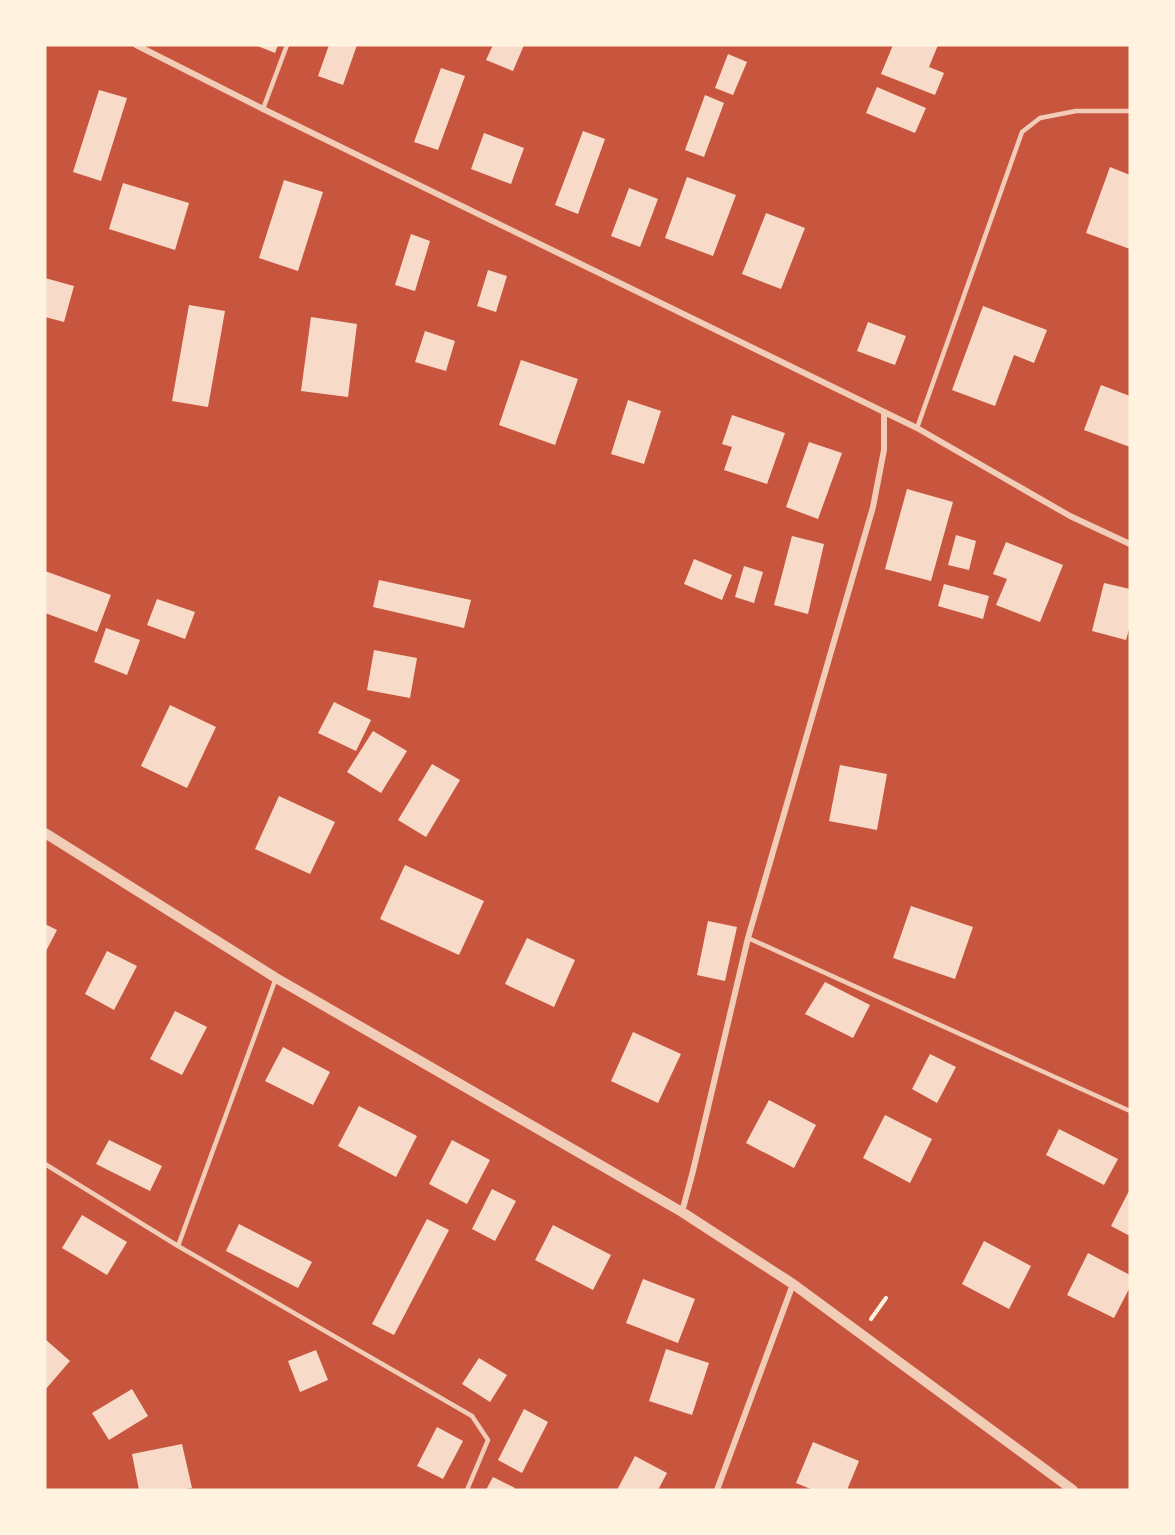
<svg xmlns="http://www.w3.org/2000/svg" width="1175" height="1535" font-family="'Source Sans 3',sans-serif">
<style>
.building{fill:#f7dbc8}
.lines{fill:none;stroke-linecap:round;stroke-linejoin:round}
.path{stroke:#fff3e0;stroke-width:4}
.service{stroke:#f1ccb7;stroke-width:4.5}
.minor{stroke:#f1ccb7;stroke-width:6}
.tertiary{stroke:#f1ccb7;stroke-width:10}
</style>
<rect width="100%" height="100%" fill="#c8553d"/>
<path class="building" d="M 255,45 L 278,45 L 275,53 Z
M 329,45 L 357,45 L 343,85 L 318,76 Z
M 493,45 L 524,45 L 513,71 L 486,60 Z
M 893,45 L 938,45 L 929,67 L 944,73 L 935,95 L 881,74 Z
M 728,54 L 747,62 L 733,95 L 715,88 Z
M 441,68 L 465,76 L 438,150 L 414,142 Z
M 877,87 L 926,108 L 915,133 L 866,113 Z
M 99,90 L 127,98 L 101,181 L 73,172 Z
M 705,95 L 724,103 L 704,157 L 685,150 Z
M 583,131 L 605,139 L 578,214 L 555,205 Z
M 484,133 L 524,148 L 511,184 L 471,169 Z
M 1110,167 L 1130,175 L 1130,249 L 1086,233 Z
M 687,177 L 736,195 L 713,256 L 665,238 Z
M 284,180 L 323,192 L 298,271 L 259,258 Z
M 123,183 L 189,203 L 175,250 L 109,229 Z
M 629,188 L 658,199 L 640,247 L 611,236 Z
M 766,213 L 805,228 L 781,289 L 742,274 Z
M 411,234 L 430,241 L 415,291 L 395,285 Z
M 488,270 L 507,276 L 496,312 L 477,306 Z
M 45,278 L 74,286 L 64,322 L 45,317 Z
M 189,305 L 225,311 L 208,407 L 172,401 Z
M 983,306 L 1047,330 L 1034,363 L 1014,355 L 995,406 L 952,390 Z
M 311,317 L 357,324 L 348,397 L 301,391 Z
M 868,322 L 906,336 L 895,365 L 857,351 Z
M 425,331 L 455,341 L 446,371 L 415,362 Z
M 521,360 L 578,379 L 555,445 L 499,425 Z
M 1101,385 L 1130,396 L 1130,447 L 1084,430 Z
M 628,400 L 661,411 L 644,464 L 611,454 Z
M 732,415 L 785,433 L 767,484 L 724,470 L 732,447 L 722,444 Z
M 809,442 L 842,453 L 818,519 L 786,507 Z
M 907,489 L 953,502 L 931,581 L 885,569 Z
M 956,535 L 976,541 L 969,570 L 948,565 Z
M 792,536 L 824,544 L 808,614 L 774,605 Z
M 1006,542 L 1063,565 L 1040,622 L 996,605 L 1007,579 L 993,574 Z
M 694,559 L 732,575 L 722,600 L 684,584 Z
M 744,566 L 763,572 L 754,603 L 735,597 Z
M 45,571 L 111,595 L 97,632 L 45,613 Z
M 379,580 L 471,600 L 464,628 L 373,607 Z
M 1104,583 L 1130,589 L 1130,626 L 1126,640 L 1092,631 Z
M 944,584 L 989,596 L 983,619 L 938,606 Z
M 157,599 L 195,612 L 185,639 L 147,625 Z
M 106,628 L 140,640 L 127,675 L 94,662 Z
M 374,650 L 417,658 L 410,698 L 367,690 Z
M 334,702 L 371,720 L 356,751 L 318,733 Z
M 170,705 L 216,727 L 187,788 L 141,766 Z
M 373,731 L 407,751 L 381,793 L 347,772 Z
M 432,764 L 460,780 L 426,837 L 398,820 Z
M 840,765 L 887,774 L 877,830 L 829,821 Z
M 279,796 L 335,822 L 310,874 L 255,849 Z
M 405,865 L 484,901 L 459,955 L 380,919 Z
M 911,906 L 973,927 L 955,979 L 893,958 Z
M 708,921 L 737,927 L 725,981 L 697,975 Z
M 45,924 L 57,930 L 45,953 Z
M 527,938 L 575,960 L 554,1007 L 505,984 Z
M 107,951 L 137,966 L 114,1010 L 85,994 Z
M 825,982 L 870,1005 L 853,1038 L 805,1014 Z
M 175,1011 L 207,1027 L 182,1075 L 150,1059 Z
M 633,1032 L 681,1054 L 658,1103 L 611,1081 Z
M 283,1047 L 330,1072 L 313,1105 L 265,1081 Z
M 930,1054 L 956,1067 L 937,1103 L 912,1089 Z
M 769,1100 L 816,1125 L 794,1168 L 746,1143 Z
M 359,1106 L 417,1136 L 396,1177 L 338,1146 Z
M 885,1115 L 932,1139 L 910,1183 L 863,1158 Z
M 1059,1129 L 1118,1159 L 1104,1185 L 1046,1155 Z
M 109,1140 L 162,1166 L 150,1191 L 96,1164 Z
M 452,1140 L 490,1160 L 467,1204 L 429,1184 Z
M 492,1189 L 516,1201 L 495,1241 L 472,1229 Z
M 1130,1189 L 1130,1236 L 1111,1226 Z
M 82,1215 L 127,1242 L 107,1275 L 62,1248 Z
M 427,1219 L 449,1230 L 394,1335 L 372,1324 Z
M 239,1224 L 312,1262 L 298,1288 L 226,1251 Z
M 553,1225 L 611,1255 L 593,1290 L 535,1260 Z
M 984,1241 L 1031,1266 L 1009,1309 L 962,1284 Z
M 1088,1253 L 1130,1275 L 1130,1287 L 1114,1318 L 1067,1295 Z
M 643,1279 L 695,1299 L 678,1343 L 626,1323 Z
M 45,1339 L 70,1361 L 45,1390 Z
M 666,1349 L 709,1363 L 692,1415 L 649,1401 Z
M 316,1350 L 328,1380 L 300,1392 L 288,1361 Z
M 479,1358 L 507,1375 L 490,1402 L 462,1384 Z
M 132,1389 L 148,1416 L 109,1440 L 92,1413 Z
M 524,1409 L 548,1422 L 522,1473 L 498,1460 Z
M 437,1427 L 463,1441 L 443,1479 L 417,1466 Z
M 813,1442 L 859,1461 L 847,1490 L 813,1490 L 796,1483 Z
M 182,1444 L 192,1488 L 180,1490 L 139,1490 L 132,1454 Z
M 635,1456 L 667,1473 L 658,1490 L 617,1490 Z
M 493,1477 L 515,1488 L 514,1490 L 486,1490 Z"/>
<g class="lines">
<path class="path" d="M 871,1319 L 886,1298"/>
<path class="service" d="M 263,109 L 287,45
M 917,428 L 1022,132 L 1040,118 L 1076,111 L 1130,111
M 748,938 L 1130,1111
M 45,1164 L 178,1246 L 472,1416 L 488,1440 L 467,1490
M 178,1246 L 276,978"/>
<path class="minor" d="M 136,45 L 263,109 L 917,428 L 1070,516 L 1130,544
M 682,1212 L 693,1171 L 748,938 L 873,507 L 884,450 L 884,413
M 717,1490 L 793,1284"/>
<path class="tertiary" d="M 45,833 L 276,978 L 682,1212 L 793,1284 L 1073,1490"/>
</g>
<rect width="1175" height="1535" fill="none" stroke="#fff3e0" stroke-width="93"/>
</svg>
